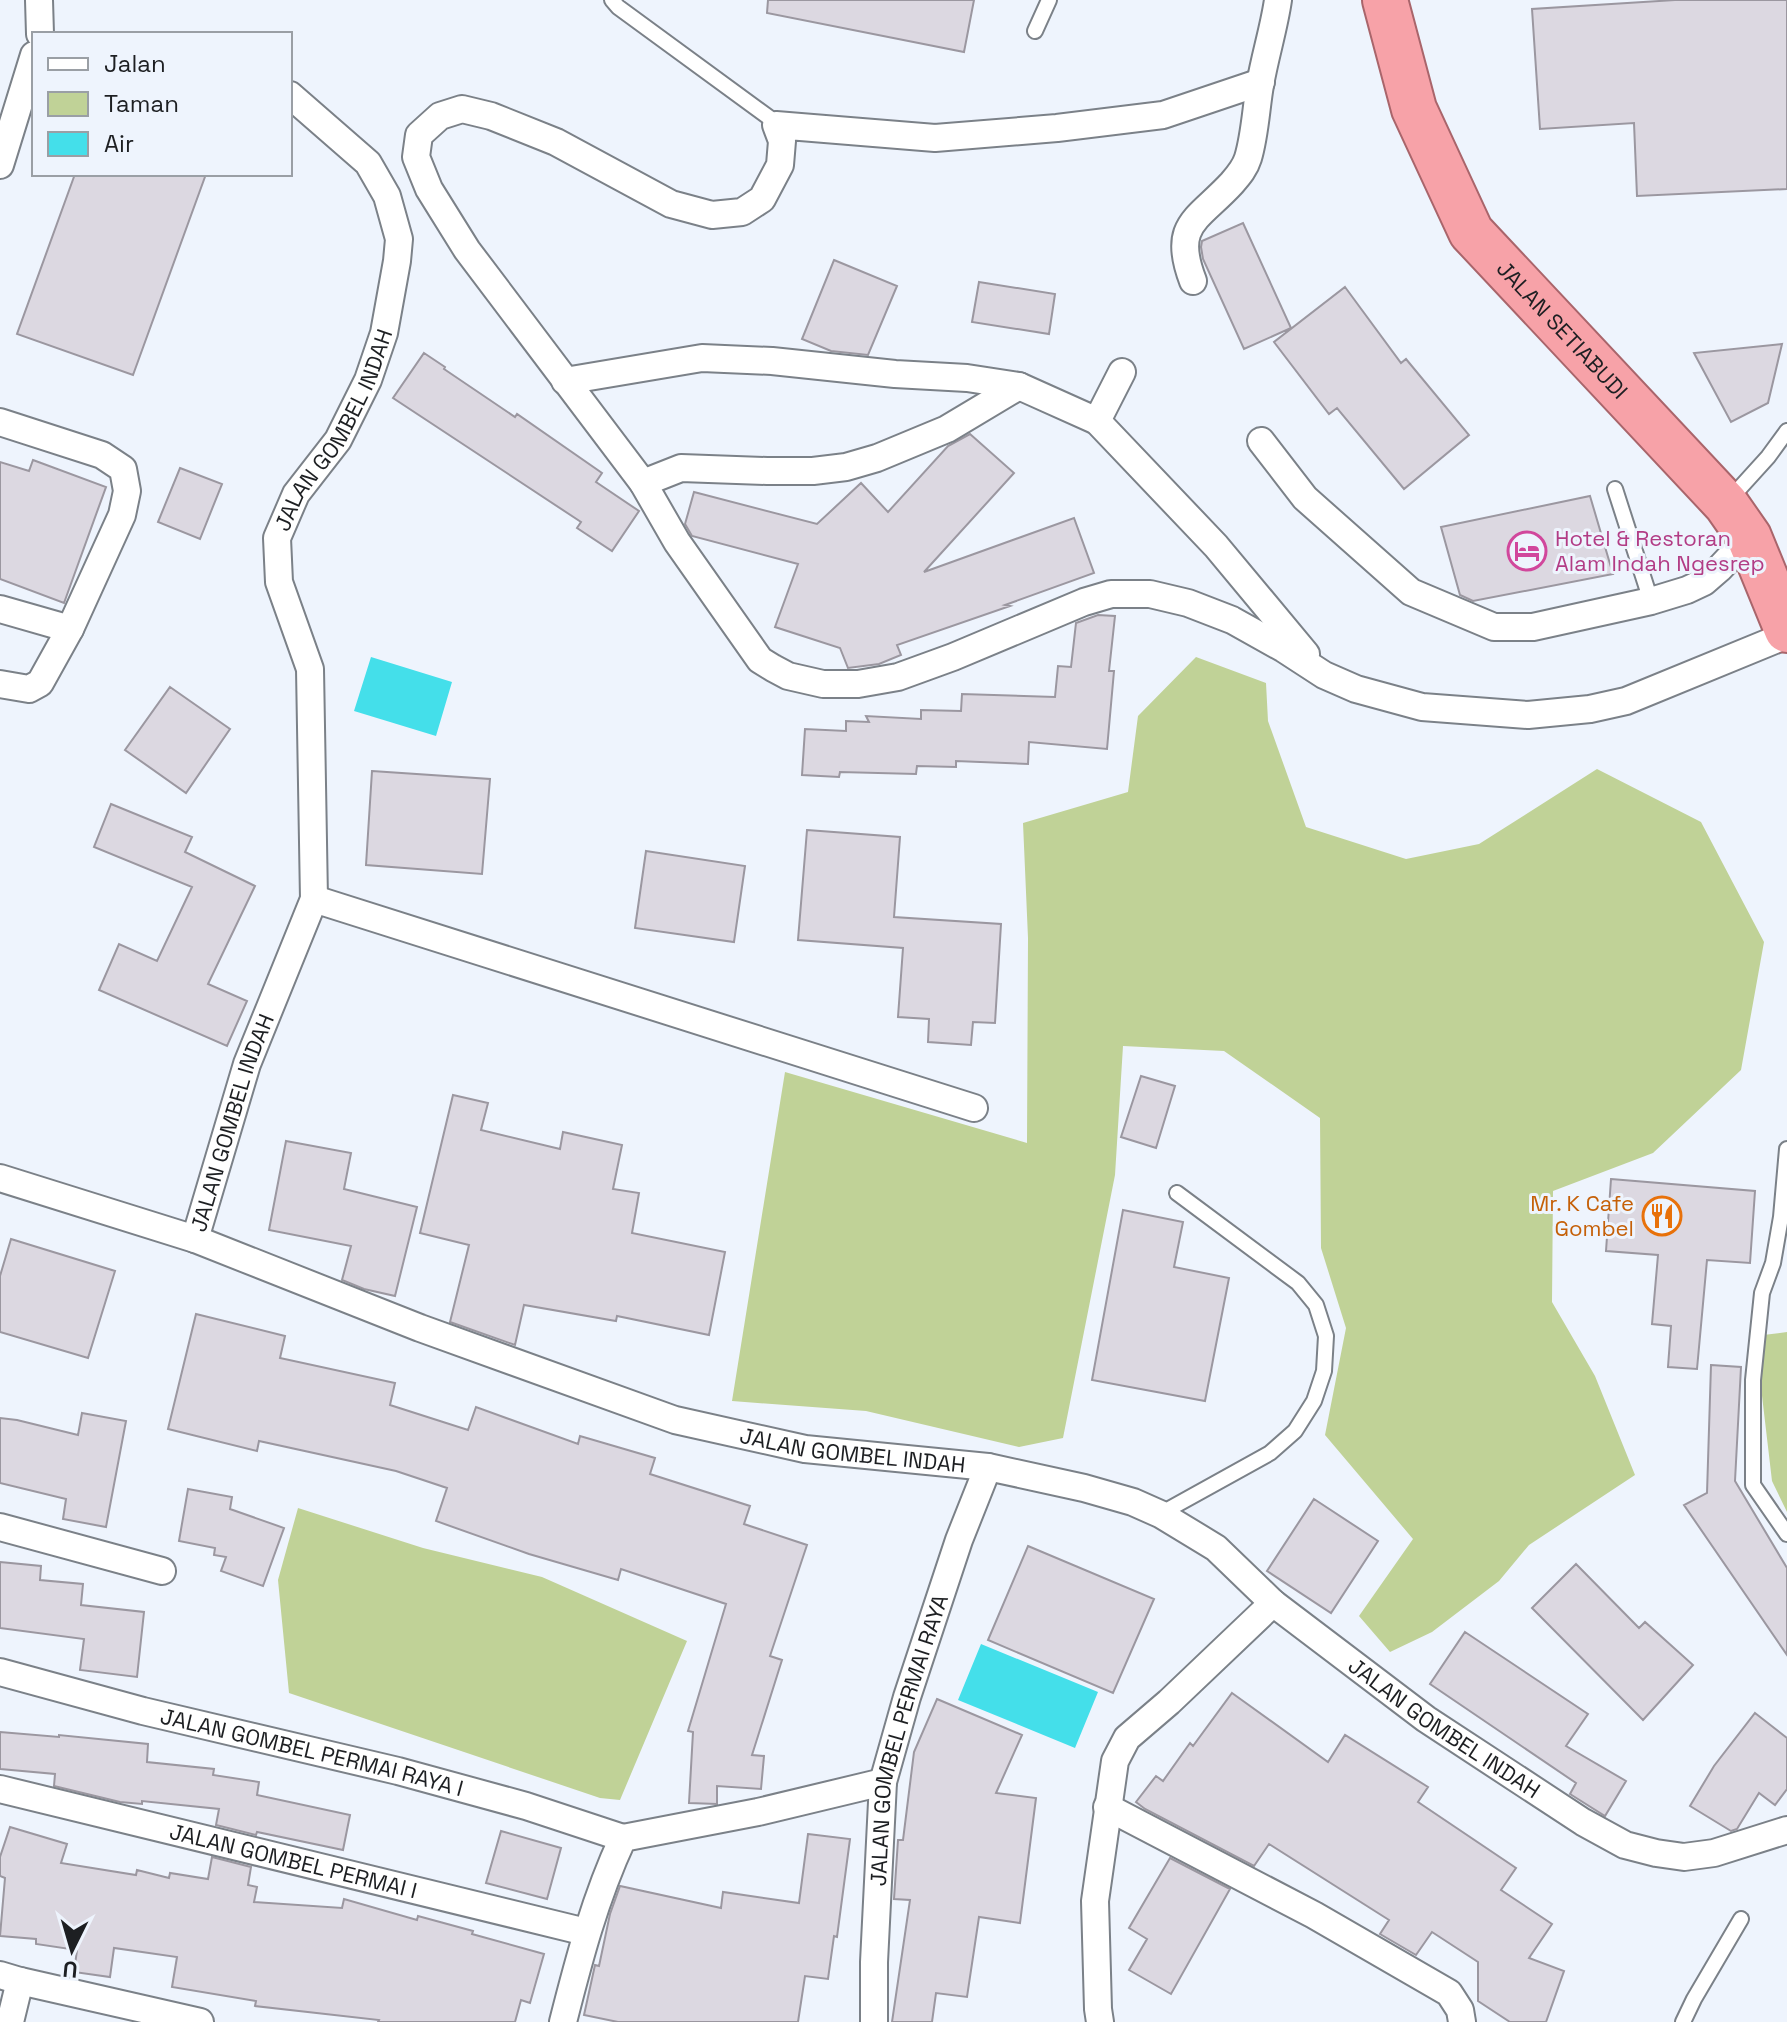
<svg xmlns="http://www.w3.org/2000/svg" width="1787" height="2022" font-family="'Space Grotesk',sans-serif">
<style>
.green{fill:#c0d297}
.water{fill:#44dfea}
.building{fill:#dcd8e1;stroke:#9b97a0;stroke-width:2}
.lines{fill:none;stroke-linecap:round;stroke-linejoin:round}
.service-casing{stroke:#7b8188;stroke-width:18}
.minor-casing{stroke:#7b8188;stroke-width:30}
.trunk-casing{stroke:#a9656b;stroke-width:48}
.service{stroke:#fff;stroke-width:14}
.minor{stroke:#fff;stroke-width:26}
.trunk{stroke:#f7a2a8;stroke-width:44}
.labels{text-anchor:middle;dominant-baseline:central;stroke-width:6;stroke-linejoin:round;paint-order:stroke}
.street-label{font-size:22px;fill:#1d1f22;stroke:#eef4fd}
.hotel-label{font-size:22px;fill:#b23c85;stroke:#eef4fd;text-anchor:start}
.food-label{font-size:22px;fill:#c56008;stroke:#eef4fd;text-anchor:end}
</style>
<rect width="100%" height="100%" fill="#eef4fd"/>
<path class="green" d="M 1196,657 L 1266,683 L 1268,721 L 1306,827 L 1406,859 L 1479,844 L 1597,769 L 1701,822 L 1764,942 L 1741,1070 L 1653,1153 L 1553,1191 L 1552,1302 L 1595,1376 L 1635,1475 L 1529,1545 L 1499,1581 L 1432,1632 L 1390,1652 L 1359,1616 L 1413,1539 L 1325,1435 L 1346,1328 L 1321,1248 L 1320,1118 L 1224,1051 L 1123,1046 L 1115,1175 L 1063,1438 L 1019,1447 L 866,1411 L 732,1401 L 785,1072 L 1027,1143 L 1028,938 L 1023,823 L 1128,792 L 1138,716 Z
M 1787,1332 L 1787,1512 L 1772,1481 L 1755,1336 Z
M 298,1508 L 423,1548 L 542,1577 L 687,1641 L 620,1800 L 600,1798 L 289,1693 L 278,1580 Z"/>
<path class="water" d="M 371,657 L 452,682 L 436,736 L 354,711 Z
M 981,1644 L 1098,1692 L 1075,1748 L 958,1700 Z"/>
<path class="building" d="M 768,0 L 974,0 L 964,52 L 767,13 Z
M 1675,0 L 1787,0 L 1787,189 L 1637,196 L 1634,123 L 1540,129 L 1532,9 Z
M 75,174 L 206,174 L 133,375 L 17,334 Z
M 1243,223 L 1291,328 L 1244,349 L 1203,259 L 1201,247 L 1202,241 Z
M 834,260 L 897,286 L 868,355 L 831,351 L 802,339 Z
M 979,282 L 1055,294 L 1049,334 L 972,322 Z
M 1345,287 L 1401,363 L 1406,359 L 1469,435 L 1404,489 L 1337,408 L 1329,414 L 1274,342 Z
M 1782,344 L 1768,403 L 1731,422 L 1694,353 Z
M 424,353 L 445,367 L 444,369 L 515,417 L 517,414 L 602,473 L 596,482 L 639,511 L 612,551 L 577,528 L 581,522 L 393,398 Z
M 970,434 L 1014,473 L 924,572 L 1074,518 L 1094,573 L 1005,605 L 1010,606 L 897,645 L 901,655 L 879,664 L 848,668 L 840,648 L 775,627 L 798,564 L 692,536 L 685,524 L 694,492 L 817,524 L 861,483 L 888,512 L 948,446 Z
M 33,460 L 106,487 L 64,603 L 0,579 L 0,462 L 29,471 Z
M 180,468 L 222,484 L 200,539 L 158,522 Z
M 1590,496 L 1613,574 L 1473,601 L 1460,595 L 1441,527 Z
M 1098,615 L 1115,616 L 1109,671 L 1114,671 L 1107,749 L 1029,742 L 1028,764 L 956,761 L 956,767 L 917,766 L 916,774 L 840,772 L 839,777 L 802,775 L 805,729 L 846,731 L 846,721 L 869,722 L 866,716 L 921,719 L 921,710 L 961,711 L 962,694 L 1055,697 L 1058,666 L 1071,667 L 1076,623 Z
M 170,687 L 230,729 L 186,793 L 125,750 Z
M 372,771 L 490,779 L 482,874 L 366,865 Z
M 111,804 L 192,837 L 185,852 L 255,886 L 208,984 L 247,1001 L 227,1046 L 99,990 L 119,944 L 157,961 L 192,887 L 94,847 Z
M 807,830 L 900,837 L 894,917 L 1001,924 L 995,1023 L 973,1022 L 971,1045 L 928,1042 L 929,1019 L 898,1017 L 903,948 L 798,940 Z
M 646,851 L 745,866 L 734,942 L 635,928 Z
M 1141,1076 L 1175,1086 L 1156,1148 L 1121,1137 Z
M 453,1095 L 488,1103 L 481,1130 L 560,1149 L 563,1132 L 622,1145 L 613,1189 L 639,1193 L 632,1233 L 725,1252 L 709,1335 L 617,1316 L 616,1321 L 524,1305 L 515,1345 L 450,1322 L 469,1245 L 420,1233 Z
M 286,1141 L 351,1153 L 344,1189 L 417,1207 L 395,1296 L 364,1289 L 342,1280 L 351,1246 L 269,1230 Z
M 1611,1179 L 1755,1191 L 1750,1263 L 1707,1260 L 1697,1369 L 1668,1367 L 1671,1326 L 1652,1324 L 1658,1255 L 1606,1251 Z
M 1123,1210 L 1183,1222 L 1174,1267 L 1229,1278 L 1205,1401 L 1092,1380 Z
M 11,1239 L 115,1271 L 88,1358 L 0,1332 L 0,1276 Z
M 196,1314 L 285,1336 L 280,1358 L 395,1383 L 390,1405 L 468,1430 L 476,1407 L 578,1444 L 580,1436 L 655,1458 L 650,1474 L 750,1506 L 744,1524 L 807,1545 L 770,1656 L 782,1660 L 752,1755 L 764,1756 L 761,1789 L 717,1786 L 717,1804 L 689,1803 L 693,1732 L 688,1731 L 726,1604 L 621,1569 L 618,1580 L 529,1554 L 436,1521 L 447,1488 L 396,1471 L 259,1441 L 257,1451 L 168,1429 Z
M 1711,1365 L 1741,1367 L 1735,1481 L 1787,1568 L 1787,1655 L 1684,1505 L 1707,1493 Z
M 82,1413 L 126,1421 L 106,1527 L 63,1519 L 66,1499 L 0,1483 L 0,1418 L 17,1420 L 78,1435 Z
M 188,1489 L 232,1497 L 230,1509 L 284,1528 L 263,1586 L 221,1571 L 226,1557 L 214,1555 L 215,1548 L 179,1541 Z
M 1314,1499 L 1378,1541 L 1331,1613 L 1267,1571 Z
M 1028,1546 L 1154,1599 L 1113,1693 L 988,1640 Z
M 0,1562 L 41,1566 L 40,1580 L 83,1584 L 81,1605 L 144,1612 L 137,1677 L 80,1670 L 84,1639 L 0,1628 Z
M 1576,1564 L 1639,1628 L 1645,1622 L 1693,1665 L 1643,1720 L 1532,1608 Z
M 1465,1632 L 1588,1714 L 1566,1746 L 1626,1781 L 1605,1816 L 1570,1794 L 1576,1783 L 1430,1684 Z
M 1232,1693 L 1328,1762 L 1345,1735 L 1428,1787 L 1418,1802 L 1516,1868 L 1501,1890 L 1552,1924 L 1529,1958 L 1564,1971 L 1546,2022 L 1510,2022 L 1478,2001 L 1478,1962 L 1432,1932 L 1416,1955 L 1380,1934 L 1389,1920 L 1269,1844 L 1254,1866 L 1145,1809 L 1136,1802 L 1156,1776 L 1163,1781 L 1190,1743 L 1193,1746 Z
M 937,1699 L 1022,1735 L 996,1793 L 1036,1798 L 1020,1923 L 979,1917 L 967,1997 L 936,1993 L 932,2022 L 892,2022 L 910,1900 L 894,1899 L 898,1840 L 903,1840 L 914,1752 Z
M 1755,1713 L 1787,1738 L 1787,1789 L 1775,1805 L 1759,1793 L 1737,1829 L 1731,1831 L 1690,1806 L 1714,1766 Z
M 0,1732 L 59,1737 L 59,1735 L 148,1744 L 147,1762 L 214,1769 L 213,1775 L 259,1782 L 257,1795 L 350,1815 L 343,1850 L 257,1832 L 256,1835 L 216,1825 L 219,1809 L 142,1801 L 142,1804 L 120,1802 L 54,1786 L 55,1774 L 0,1769 Z
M 10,1827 L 67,1844 L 61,1863 L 136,1875 L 137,1870 L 169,1878 L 170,1873 L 208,1879 L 212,1857 L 251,1867 L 248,1885 L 257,1887 L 254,1902 L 342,1908 L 344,1899 L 417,1920 L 418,1916 L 473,1931 L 472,1934 L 544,1954 L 530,2003 L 521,2000 L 515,2022 L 378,2022 L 379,2020 L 255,2006 L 256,2001 L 172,1987 L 177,1957 L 114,1948 L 110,1977 L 74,1972 L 77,1950 L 36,1944 L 36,1939 L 0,1936 L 5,1878 L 0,1876 L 0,1857 Z
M 501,1831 L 561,1848 L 547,1899 L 486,1883 Z
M 808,1834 L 850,1839 L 837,1937 L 834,1936 L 828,1979 L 805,1976 L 798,2022 L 618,2022 L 584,2015 L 595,1965 L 599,1966 L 610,1914 L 620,1886 L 721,1908 L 723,1892 L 799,1903 Z
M 1170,1858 L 1230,1889 L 1171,1994 L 1129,1970 L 1147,1939 L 1129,1928 Z"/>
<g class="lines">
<defs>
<path id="service" d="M 612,0 L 618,7 L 771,119 L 776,125
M 1035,31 L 1049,0
M 1615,489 L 1651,601
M 1729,500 L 1768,457 L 1787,431
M 1787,1149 L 1781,1217 L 1773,1263 L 1762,1293 L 1753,1380 L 1753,1485 L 1787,1534
M 1160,1514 L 1270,1453 L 1295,1431 L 1314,1401 L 1324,1371 L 1326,1336 L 1316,1305 L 1298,1283 L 1177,1193
M 1683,2022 L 1694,1999 L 1741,1919"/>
<g id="minor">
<path d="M 39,0 L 40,34"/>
<path d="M 1261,82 L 1163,115 L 1057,128 L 935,138 L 776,125 L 782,141 L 780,165 L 762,199 L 742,212 L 712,215 L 671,204 L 556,142 L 491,116 L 462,109 L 440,116 L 419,135 L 416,157 L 429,189 L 467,250 L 643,483 L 677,542 L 760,660 L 773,668 L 788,676 L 823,684 L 858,684 L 898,677 L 953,657 L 1084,602 L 1111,594 L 1150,594 L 1188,603 L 1232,620 L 1284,649 L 1324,675 L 1356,689 L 1422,707 L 1528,715 L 1590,709 L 1626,701 L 1787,635"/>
<path d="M 0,165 L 34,55"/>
<path d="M 1193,281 C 1171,224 1198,220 1232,183 C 1239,175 1245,168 1248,158 C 1255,135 1256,108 1260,85 C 1265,56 1274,28 1278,0"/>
<path d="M 565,381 L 702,358 L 772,361 L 895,374 L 967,378 L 1019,386 L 1097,421 L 1216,546 L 1306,654"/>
<path d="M 1097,421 L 1122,372"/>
<path d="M 0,422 L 102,455 L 123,469 L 127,491 L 122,515 L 70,629 L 40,683 L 29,689 L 0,684"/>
<path d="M 1261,441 L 1305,498 L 1411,592 L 1494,627 L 1533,627 L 1651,601 L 1687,590 L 1704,582 L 1719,569 L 1749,537"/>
<path d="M 643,483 L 681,468 L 767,471 L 813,471 L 846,467 L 877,458 L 947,429 L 1019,386"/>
<path d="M 0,609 L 70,629"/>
<path d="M 314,899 L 974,1108"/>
<path id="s1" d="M 0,1178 L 195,1239 L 420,1328 L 675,1420 L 805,1449 L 988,1467 L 1084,1488 L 1133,1502 L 1160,1514 L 1216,1548 L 1273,1603 L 1426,1719 L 1583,1822 L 1625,1845 L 1656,1853 L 1684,1857 L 1714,1853 L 1787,1830"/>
<path id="s2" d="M 195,1239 L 247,1064 L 314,899 L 310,669 L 279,582 L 277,538 L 296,494 L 338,440 L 368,380 L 384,333 L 397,261 L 399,239 L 387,196 L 368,163 L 290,95"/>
<path d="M 0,1527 L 162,1571"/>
<path id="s3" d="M 0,1672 L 143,1711 L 398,1771 L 526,1806 L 623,1838"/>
<path id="s4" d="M 0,1789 L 586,1932"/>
<path d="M 1107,1807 L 1314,1915 L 1449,1993 L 1460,2010 L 1462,2022"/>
<path d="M 0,1975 L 20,1981 L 200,2022"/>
<path d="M 10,2022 L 20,1981"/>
<path d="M 563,2022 C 579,1959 595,1898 623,1838 L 758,1812 L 883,1782"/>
<path id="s5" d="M 874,2022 L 874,1962 L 883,1782 L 907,1697 L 959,1540 L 988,1467"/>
<path d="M 1100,2022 L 1098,2009 L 1095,1901 L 1115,1761 L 1127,1738 L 1169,1702 L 1273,1603"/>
</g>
<g id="trunk">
<path id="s6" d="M 1385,0 L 1414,109 L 1471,232 L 1726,504 L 1749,537 L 1787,630"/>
</g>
</defs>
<use href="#service" class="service-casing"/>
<use href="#minor" class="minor-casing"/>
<use href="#trunk" class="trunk-casing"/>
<use href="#service" class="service"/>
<use href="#minor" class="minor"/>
<use href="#trunk" class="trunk"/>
</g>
<defs>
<symbol id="hotel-ring" viewBox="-11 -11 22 22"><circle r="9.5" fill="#eef4fd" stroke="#d1479c" stroke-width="1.5"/><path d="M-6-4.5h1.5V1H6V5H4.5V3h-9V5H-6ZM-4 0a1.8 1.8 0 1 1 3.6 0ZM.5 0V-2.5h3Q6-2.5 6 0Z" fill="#d1479c"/></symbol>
<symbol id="restaurant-ring" viewBox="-11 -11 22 22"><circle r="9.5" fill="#eef4fd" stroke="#e8710a" stroke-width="1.5"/><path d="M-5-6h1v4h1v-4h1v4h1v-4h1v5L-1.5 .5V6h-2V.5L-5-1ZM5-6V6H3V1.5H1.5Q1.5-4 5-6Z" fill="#e8710a"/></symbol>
</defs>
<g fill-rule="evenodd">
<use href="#hotel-ring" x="1505" y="529" width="44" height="44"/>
<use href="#restaurant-ring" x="1640" y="1194" width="44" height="44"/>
</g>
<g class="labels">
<g class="street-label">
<text stroke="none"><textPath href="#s6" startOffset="382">JALAN SETIABUDI</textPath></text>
<text stroke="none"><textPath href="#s2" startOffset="850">JALAN GOMBEL INDAH</textPath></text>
<text stroke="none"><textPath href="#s2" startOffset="122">JALAN GOMBEL INDAH</textPath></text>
<text stroke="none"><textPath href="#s1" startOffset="898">JALAN GOMBEL INDAH</textPath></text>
<text stroke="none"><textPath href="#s1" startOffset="1570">JALAN GOMBEL INDAH</textPath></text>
<text stroke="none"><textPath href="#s5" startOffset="286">JALAN GOMBEL PERMAI RAYA</textPath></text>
<text stroke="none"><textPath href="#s3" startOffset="322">JALAN GOMBEL PERMAI RAYA I</textPath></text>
<text stroke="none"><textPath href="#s4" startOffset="302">JALAN GOMBEL PERMAI I</textPath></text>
</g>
<g class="hotel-label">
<text x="1555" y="538">Hotel &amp; Restoran<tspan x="1555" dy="25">Alam Indah Ngesrep</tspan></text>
</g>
<g class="food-label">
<text x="1634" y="1203">Mr. K Cafe<tspan x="1634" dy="25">Gombel</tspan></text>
</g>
</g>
<rect x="32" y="32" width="260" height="144" fill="#eef4fd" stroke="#9a9fa5" stroke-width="2"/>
<rect x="48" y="58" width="40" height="12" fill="#ffffff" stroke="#9a9fa5" stroke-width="2"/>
<text x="104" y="72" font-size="24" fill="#1d1f22">Jalan</text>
<rect x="48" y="92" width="40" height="24" fill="#c0d297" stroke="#9a9fa5" stroke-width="2"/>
<text x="104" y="112" font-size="24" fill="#1d1f22">Taman</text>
<rect x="48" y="132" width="40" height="24" fill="#44dfea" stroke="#9a9fa5" stroke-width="2"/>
<text x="104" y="152" font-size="24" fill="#1d1f22">Air</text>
<g transform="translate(72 1950) rotate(185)" stroke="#eef4fd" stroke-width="6" paint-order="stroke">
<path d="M0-6L14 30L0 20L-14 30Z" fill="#1d1f22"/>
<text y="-12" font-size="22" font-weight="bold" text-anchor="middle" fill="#1d1f22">U</text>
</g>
</svg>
